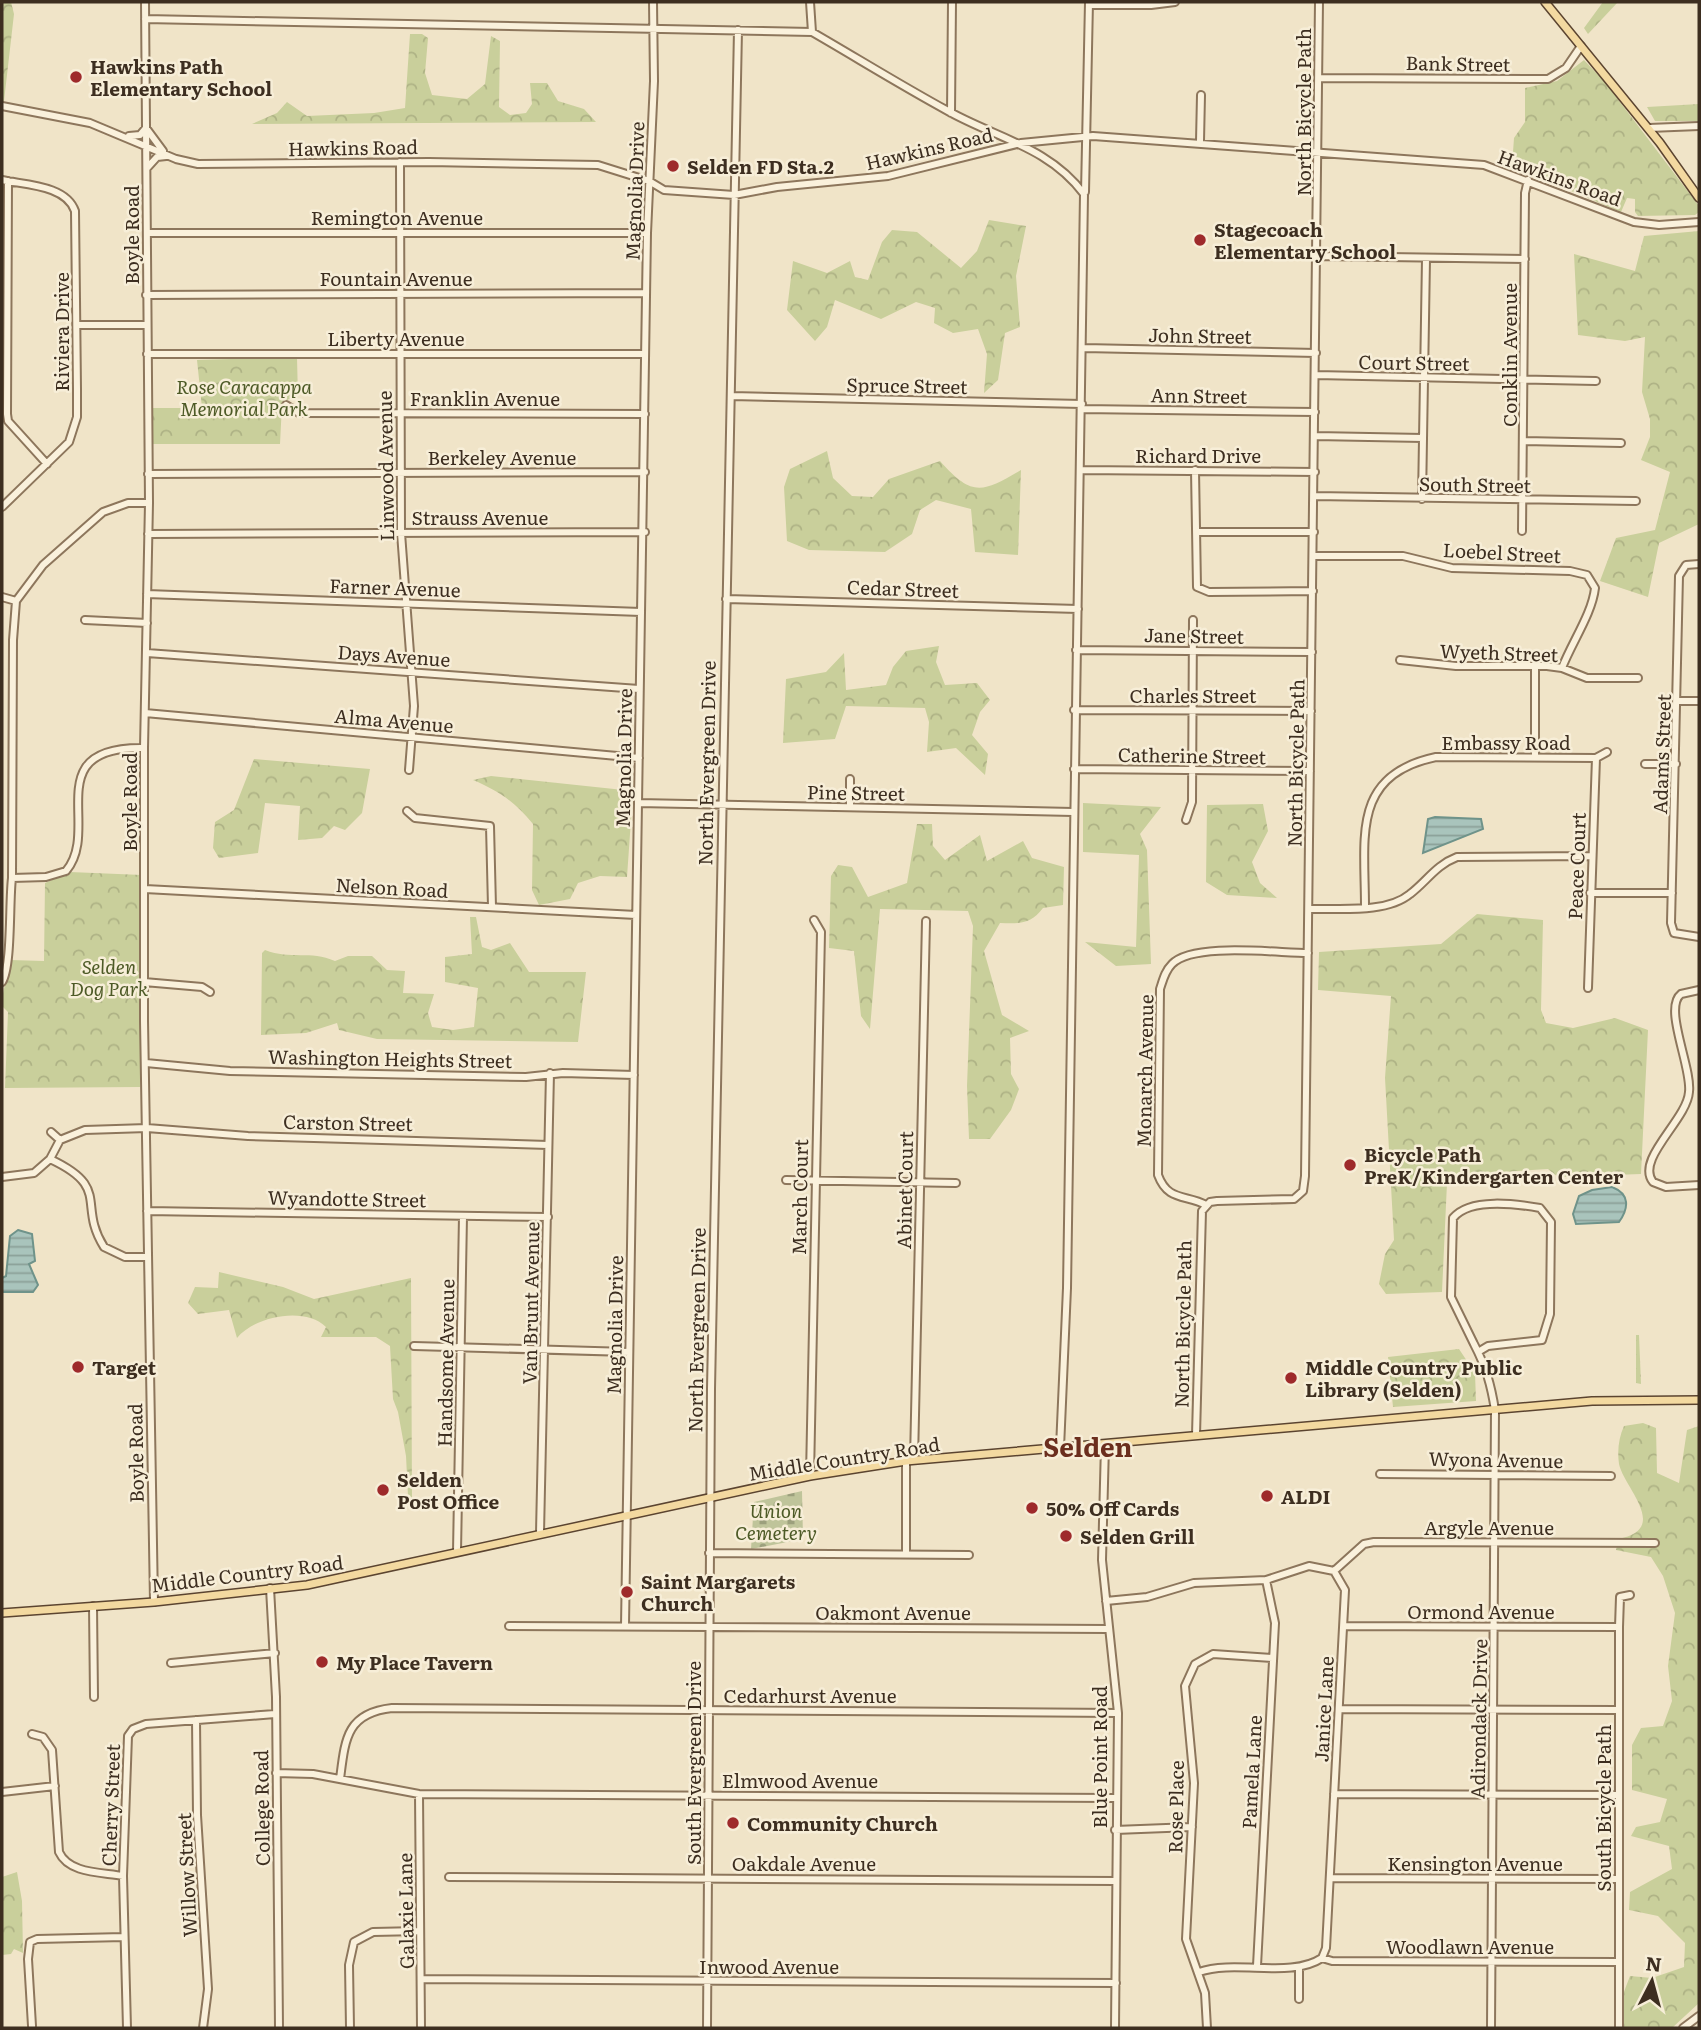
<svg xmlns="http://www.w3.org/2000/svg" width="1701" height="2030" font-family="Literata,serif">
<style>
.grass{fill:url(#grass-dots)}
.forest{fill:url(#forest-crowns)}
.cemetery{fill:url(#cemetery-stones)}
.water{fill:url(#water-rules);stroke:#6f938a;stroke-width:2}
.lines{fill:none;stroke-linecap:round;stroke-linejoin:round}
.minor-casing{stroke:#8d765c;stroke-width:10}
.major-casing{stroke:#5b4430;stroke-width:10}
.minor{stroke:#faf1dc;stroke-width:6}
.major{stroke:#f3d9a0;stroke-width:7}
.poi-dot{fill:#9e2a2b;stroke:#f7eed8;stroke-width:2.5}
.labels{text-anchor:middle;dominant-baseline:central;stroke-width:5;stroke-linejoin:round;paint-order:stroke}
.street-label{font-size:19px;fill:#3d2e20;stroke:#f7eed8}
.poi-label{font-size:19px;font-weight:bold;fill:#3d2e20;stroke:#f7eed8;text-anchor:start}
.park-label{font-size:19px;font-style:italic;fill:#4d5a26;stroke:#f7eed8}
.district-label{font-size:26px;font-weight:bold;fill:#6b2e1e;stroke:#f7eed8}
</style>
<defs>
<pattern id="grass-dots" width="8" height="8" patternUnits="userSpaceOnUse" patternTransform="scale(1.75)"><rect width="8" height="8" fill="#c9cf9b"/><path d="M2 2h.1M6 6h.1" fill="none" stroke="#aeb285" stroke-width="1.8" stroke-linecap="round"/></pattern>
<pattern id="forest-crowns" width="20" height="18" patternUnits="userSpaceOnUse" patternTransform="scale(1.75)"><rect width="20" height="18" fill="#c9cf9b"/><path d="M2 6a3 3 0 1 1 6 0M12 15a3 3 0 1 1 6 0" fill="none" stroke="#aeb285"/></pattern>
<pattern id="cemetery-stones" width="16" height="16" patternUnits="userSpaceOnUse" patternTransform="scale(1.75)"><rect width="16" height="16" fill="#bfc49a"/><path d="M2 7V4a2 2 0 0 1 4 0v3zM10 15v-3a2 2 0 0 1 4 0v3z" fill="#9ca07d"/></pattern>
<pattern id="water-rules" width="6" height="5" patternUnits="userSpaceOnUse" patternTransform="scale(1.75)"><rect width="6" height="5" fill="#a9c4bc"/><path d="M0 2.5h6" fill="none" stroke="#8ba098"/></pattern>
</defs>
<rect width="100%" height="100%" fill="#f0e4c8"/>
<path class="grass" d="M 1636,1335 L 1639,1335 L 1641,1384 L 1636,1383 Z"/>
<path class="forest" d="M 2,2 L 11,2 L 14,14 L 4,101 L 2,101 Z
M 1603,2 L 1618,2 L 1588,34 L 1584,28 Z
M 410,34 L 422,34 L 428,38 L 425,73 L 432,95 L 467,99 L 485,84 L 491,36 L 500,41 L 499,107 L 510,115 L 526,113 L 532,104 L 530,83 L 547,83 L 558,101 L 584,109 L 596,122 L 252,124 L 277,113 L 287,102 L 307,116 L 374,113 L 405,108 Z
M 1584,60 L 1604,81 L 1699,206 L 1699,212 L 1695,215 L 1638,216 L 1635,212 L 1635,199 L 1627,198 L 1621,212 L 1512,166 L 1514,138 L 1525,122 L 1525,88 L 1557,81 Z
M 1699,104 L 1699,121 L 1655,121 L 1647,107 Z
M 989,220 L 1026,226 L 1016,276 L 1020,327 L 1005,333 L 998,380 L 984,393 L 987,354 L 978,329 L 953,333 L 934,323 L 935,308 L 916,302 L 881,319 L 835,300 L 827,327 L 815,341 L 787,310 L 793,261 L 827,273 L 850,261 L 855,277 L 868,280 L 882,242 L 892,230 L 917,232 L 961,268 L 977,251 Z
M 1699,231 L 1699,524 L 1659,543 L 1648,597 L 1600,581 L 1616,538 L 1655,530 L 1670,472 L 1641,460 L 1650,437 L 1650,419 L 1642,392 L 1645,337 L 1625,341 L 1578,335 L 1574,254 L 1635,271 L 1644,236 Z
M 297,357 L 298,398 L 289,399 L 282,404 L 280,444 L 151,444 L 152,408 L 202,408 L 197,360 Z
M 827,451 L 833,478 L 852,496 L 873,497 L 889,479 L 940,461 C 972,497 982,493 1021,470 L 1018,555 L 975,552 L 971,509 L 936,500 L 920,510 L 912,534 L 885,552 L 809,550 L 787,541 L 784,487 L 790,469 Z
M 939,646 L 936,662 L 945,685 L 977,683 L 990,700 L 980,712 L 972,735 L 988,754 L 985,775 L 956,748 L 927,752 L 929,722 L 925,708 L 846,706 L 835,739 L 783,743 L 786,679 L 826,672 L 844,653 L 846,690 L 886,685 L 893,667 L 906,651 Z
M 254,759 L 370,769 L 362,813 L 345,830 L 334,826 L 322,838 L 298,840 L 300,806 L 265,803 L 258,853 L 219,858 L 213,848 L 215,822 L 234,810 Z
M 491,776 L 633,791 L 627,877 L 600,876 L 578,883 L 570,899 L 539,905 L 532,890 L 533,824 C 515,802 499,791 473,780 Z
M 1083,803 L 1161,807 L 1140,834 L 1147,850 L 1151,964 L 1116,966 L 1085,942 L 1136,947 L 1139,855 L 1083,852 Z
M 1263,804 L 1268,831 L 1252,862 L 1260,883 L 1277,898 L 1227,895 L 1206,882 L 1207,805 Z
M 917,824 L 932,824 L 933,846 L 945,860 L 980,835 L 987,861 L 1023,841 L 1032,858 L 1064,867 L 1063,905 L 1043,908 C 1031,924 1020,924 1000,923 L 984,951 L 1002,1015 L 1029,1031 L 1010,1038 L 1011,1074 L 1019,1089 L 1011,1110 L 990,1139 L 969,1139 L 967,1086 L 973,926 L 968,911 L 880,909 L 870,1029 L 861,1016 L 854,951 L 829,948 L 831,876 L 838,865 L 852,867 L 868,897 L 907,883 Z
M 70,872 L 142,875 L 140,1087 L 5,1088 L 8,1012 L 2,1006 C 2,985 10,979 10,960 L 44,961 L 45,883 Z
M 1477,914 L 1543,920 L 1541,1010 L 1546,1023 L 1573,1028 L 1615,1018 L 1648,1030 L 1641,1174 L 1558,1177 L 1548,1169 L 1487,1173 L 1447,1183 L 1442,1292 L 1386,1294 L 1379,1284 L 1385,1254 L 1394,1240 L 1385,1078 L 1391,996 L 1318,990 L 1319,952 L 1441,944 Z
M 470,917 L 476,917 L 482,947 L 491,950 L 510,943 L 529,972 L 586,972 L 578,1042 L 377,1039 L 339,1030 L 337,1023 L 306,1033 L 261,1035 L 262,953 L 265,950 C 291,960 310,950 335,961 L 348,956 L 372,956 L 387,970 L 405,971 L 403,993 L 434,994 L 428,1013 L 432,1027 L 453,1030 L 474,1027 L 478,988 L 445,982 L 445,957 L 472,954 Z
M 219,1272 L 283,1287 L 314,1299 L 411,1278 L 412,1502 L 408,1496 L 406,1456 L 398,1412 L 393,1399 L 390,1346 L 376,1337 L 321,1337 L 326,1327 C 305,1306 255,1316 237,1338 L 229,1310 L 198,1314 L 188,1303 L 195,1287 L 218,1288 Z
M 1459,1349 L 1475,1373 L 1476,1401 L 1393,1407 L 1388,1357 Z
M 1643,1423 L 1656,1428 L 1657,1473 L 1679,1483 L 1687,1430 L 1699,1426 L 1699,2003 L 1672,2028 L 1624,2028 L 1622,1997 L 1630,1976 L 1652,1978 L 1684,1967 L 1685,1943 L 1658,1916 L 1629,1910 L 1630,1892 L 1672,1869 L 1669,1846 L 1631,1836 L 1636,1827 L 1660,1822 L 1667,1799 L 1632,1790 L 1632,1745 L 1641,1728 L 1663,1726 L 1672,1701 L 1668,1666 L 1675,1613 L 1663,1576 L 1651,1557 L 1616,1550 L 1618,1539 C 1671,1529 1624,1488 1619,1464 C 1617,1450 1619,1437 1624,1426 Z
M 17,1872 L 22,1901 L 23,1953 L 14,1949 L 11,1954 L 2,1955 L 2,1877 Z"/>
<path class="cemetery" d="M 802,1491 L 803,1539 L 751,1549 L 754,1502 Z"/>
<path class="water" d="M 1435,817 L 1481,819 L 1483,829 L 1423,853 L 1428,819 Z
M 1612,1187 C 1630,1194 1629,1208 1619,1222 L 1576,1224 L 1573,1214 L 1579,1196 L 1592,1190 Z
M 18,1230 L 32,1234 L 35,1261 L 29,1264 L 38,1285 L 33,1292 L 2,1292 L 2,1278 L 6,1276 L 10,1236 Z"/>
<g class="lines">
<defs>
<path id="minor" d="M 145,2 L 149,503 L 144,748 L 144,1021 L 154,1602
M 810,2 L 812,32 C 857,58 902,86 948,111 C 996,138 1049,147 1084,194 L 1067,1288 L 1060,1448
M 1089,5 L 1151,5 L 1175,2
M 145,19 L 812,32
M 1320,78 L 1548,79 L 1566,68 L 1581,46
M 2,106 L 90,123 L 176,159 L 198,164 L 429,162 L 598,165 L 649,181 L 664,190 L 734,195 L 777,187 L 888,176 L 1021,143 L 1093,136 L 1484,165 L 1634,222 L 1659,225 L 1699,222
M 951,113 L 952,2
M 1649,128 L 1699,126
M 129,136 L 140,135 L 146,128 L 163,151
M 1200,141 L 1201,95
M 400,162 L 401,533 L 414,706 L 409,770
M 147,168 L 157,157 L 166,156
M 2,180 C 25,185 66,185 75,211 L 77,389 L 77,417 L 69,442 L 2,507
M 8,181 L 7,414 L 8,421 L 47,464
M 1085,192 L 1089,2
M 148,233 L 647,233
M 1318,256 L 1525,259
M 146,295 L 646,293
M 77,325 L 146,325
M 1084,348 L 1316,353
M 147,354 L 645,354
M 1316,375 L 1596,381
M 731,396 L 1082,404
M 286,405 L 299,413 L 645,414
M 1082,409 L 1315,412
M 1315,436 L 1423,438
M 1524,441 L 1621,443
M 1081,470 L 1315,472
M 1195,470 L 1197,587 L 1209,592 L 1313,591
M 148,474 L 645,472
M 1314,496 L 1636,501
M 1422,499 L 1426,259
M 1522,531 L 1525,193 L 1528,180
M 1196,532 L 1314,532
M 148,534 L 645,532
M 1314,556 L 1403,556 L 1452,568 L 1570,571 L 1587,575 L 1595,588 C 1592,614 1572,642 1562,668
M 1699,564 L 1686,565 L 1679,576 L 1671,923 L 1674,933 L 1699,937
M 147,594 L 641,612
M 2,597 L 16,601
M 726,599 L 1078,609
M 85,620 L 147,623
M 1076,650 L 1312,652
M 147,653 L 639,689
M 1400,660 L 1456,666 L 1547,666 L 1562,668 L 1587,678 L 1638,678
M 1679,701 L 1699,701
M 1074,710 L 1311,711
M 145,713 L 639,758
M 1535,757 L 1535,666
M 1645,764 L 1676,764
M 1074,769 L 1310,771
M 638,803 L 1073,812
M 850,807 L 850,779
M 407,811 L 415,818 L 490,826 L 492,907
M 1186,820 L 1192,802 L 1193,620
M 12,878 L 46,877 L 66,871 C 102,829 37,746 144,748
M 145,889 L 636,915
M 1590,893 L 1672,893
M 1365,907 C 1365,837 1351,775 1436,757 L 1596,758
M 1309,909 C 1338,908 1386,914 1410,894 C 1427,881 1436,865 1457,857 L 1591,856
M 2,982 C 12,967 9,902 12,878 L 13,640 L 16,601 L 43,565 L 103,512 L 128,503 L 149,503
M 144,982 L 202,987 L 210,992
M 1588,988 L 1596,758 L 1607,752
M 1699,990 L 1681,994 C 1663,1008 1692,1067 1689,1092 C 1687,1120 1635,1159 1653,1182 L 1666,1187 L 1699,1185
M 146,1063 L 230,1071 L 526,1077 L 563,1073 L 634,1075
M 51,1132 L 60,1140
M 50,1159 C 112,1188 77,1204 104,1247 L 125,1257 L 147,1257
M 2,1177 L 34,1173 L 50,1159 L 60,1140 L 85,1130 L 147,1128 L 248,1136 L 548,1145
M 786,1180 L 956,1183
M 1206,1205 C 1186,1194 1168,1202 1158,1175 L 1160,989 C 1163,980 1165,971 1172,964 C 1193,942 1277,953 1308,953
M 147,1211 L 548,1217
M 414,1346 L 629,1352
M 1478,1352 L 1488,1346 L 1542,1340 L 1550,1314 L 1551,1222 L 1540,1208 C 1517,1204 1470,1197 1453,1218 L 1451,1297 L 1474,1344 C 1486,1367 1491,1385 1495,1410 L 1491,2028
M 1196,1435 L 1202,1211 L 1210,1202 L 1217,1201 L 1294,1199 L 1303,1191 L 1305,1176 L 1319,2
M 1105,1445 L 1102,1560 L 1118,1713 L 1115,2028
M 914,1460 L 926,921
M 1380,1474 L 1611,1476
M 810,1476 L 821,932 L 814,920
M 540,1533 L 550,1073
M 457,1552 L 463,1216
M 709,1553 L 969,1555
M 906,1554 L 906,1461
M 1334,1571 L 1364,1544 L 1374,1542 L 1655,1543
M 270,1588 L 276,1697 L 279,2028
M 1106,1601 L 1147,1597 L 1194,1583 L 1266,1580 L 1309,1566 L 1334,1571 L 1345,1590 L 1326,1948 L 1322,1958 C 1290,1979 1236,1959 1199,1972
M 93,1606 L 94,1697
M 509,1626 L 1109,1629
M 625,1626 L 647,233 L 654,81 L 653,2
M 1344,1626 L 1619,1627
M 171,1663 L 275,1653
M 1339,1709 L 1618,1710
M 196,1720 L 197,1815 L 208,1989 L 203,2028
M 32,1734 L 43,1737 L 52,1750 L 59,1852 C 69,1874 102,1872 123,1876
M 276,1773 L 313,1774 L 419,1794 L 1115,1798
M 340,1779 C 345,1740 346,1713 392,1708 L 1118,1713
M 2,1792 L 55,1786
M 419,1794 L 421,2028
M 1334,1794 L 1618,1795
M 1115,1830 L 1192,1827
M 449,1877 L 1116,1881
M 1331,1878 L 1619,1879
M 1322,1958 L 1332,1961 L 1619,1962
M 1257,1966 L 1275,1623 L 1266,1580
M 1299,1967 L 1299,1999
M 422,1979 L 1116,1983
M 32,2026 L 28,1959 L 30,1942 L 37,1939 L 124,1937
M 127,2028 L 123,1876 L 128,1736 L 133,1729 L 146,1724 L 275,1714
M 350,2028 L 349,1965 L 354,1942 L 373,1932 L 420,1931
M 707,2028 L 711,1389 L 738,30
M 1207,2028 L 1205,1993 L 1186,1939 L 1194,1783 L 1185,1686 L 1195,1664 L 1213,1654 L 1272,1658
M 1619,2028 L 1619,1627 L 1620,1597 L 1630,1595
M 1683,2028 L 1699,2016"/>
<path id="major" d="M 1545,2 L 1660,143 L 1699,198
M 2,1613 L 154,1602 L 307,1585 L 810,1476 L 906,1461 L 1592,1401 L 1699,1400"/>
</defs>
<use href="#minor" class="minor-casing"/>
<use href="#major" class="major-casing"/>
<use href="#minor" class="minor"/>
<use href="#major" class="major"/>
</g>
<g class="poi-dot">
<circle cx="76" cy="77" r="7"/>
<circle cx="673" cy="166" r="7"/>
<circle cx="1200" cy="240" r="7"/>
<circle cx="1350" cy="1165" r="7"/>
<circle cx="78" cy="1367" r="7"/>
<circle cx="1291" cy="1378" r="7"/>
<circle cx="383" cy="1490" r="7"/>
<circle cx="1267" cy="1496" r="7"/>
<circle cx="1032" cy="1508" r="7"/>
<circle cx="1066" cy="1536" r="7"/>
<circle cx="627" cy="1592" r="7"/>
<circle cx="322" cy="1662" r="7"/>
<circle cx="733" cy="1823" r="7"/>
</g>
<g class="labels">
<g class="street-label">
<text transform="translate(1458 63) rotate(1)">Bank Street</text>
<text transform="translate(1303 112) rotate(-90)">North Bicycle Path</text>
<text transform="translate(353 147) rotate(-1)">Hawkins Road</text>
<text transform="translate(929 148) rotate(-13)">Hawkins Road</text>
<text transform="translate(1560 177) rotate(20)">Hawkins Road</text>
<text transform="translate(634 191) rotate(-88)">Magnolia Drive</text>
<text x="397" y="217">Remington Avenue</text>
<text transform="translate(131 235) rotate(-90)">Boyle Road</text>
<text x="396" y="278">Fountain Avenue</text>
<text transform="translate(61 332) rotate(-90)">Riviera Drive</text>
<text transform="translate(1200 335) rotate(1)">John Street</text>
<text x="396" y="338">Liberty Avenue</text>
<text transform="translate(1509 355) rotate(-90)">Conklin Avenue</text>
<text transform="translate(1414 362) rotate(1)">Court Street</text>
<text transform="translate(907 385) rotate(1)">Spruce Street</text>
<text transform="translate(1199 395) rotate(1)">Ann Street</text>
<text x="485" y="398">Franklin Avenue</text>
<text x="1198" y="455">Richard Drive</text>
<text x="502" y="457">Berkeley Avenue</text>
<text transform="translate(385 466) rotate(-91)">Linwood Avenue</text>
<text transform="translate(1475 484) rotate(1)">South Street</text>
<text x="480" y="517">Strauss Avenue</text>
<text transform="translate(1502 552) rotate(3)">Loebel Street</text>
<text transform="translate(395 587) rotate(2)">Farner Avenue</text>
<text transform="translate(903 588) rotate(2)">Cedar Street</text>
<text transform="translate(1194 635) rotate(1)">Jane Street</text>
<text transform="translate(1499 652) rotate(2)">Wyeth Street</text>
<text transform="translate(394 655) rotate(4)">Days Avenue</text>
<text x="1193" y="695">Charles Street</text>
<text transform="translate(394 720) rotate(5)">Alma Avenue</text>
<text x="1506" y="742">Embassy Road</text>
<text transform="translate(1661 754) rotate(-88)">Adams Street</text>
<text transform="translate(1192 755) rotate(1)">Catherine Street</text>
<text transform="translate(623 758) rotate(-89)">Magnolia Drive</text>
<text transform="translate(706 763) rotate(-89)">North Evergreen Drive</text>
<text transform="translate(1295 763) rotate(-89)">North Bicycle Path</text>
<text transform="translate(856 792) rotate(1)">Pine Street</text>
<text transform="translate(129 802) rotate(-90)">Boyle Road</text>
<text transform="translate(1576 866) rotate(-88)">Peace Court</text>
<text transform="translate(392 887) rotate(3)">Nelson Road</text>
<text transform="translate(390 1058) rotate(1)">Washington Heights Street</text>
<text transform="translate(1144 1071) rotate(-89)">Monarch Avenue</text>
<text transform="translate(348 1122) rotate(1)">Carston Street</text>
<text transform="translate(904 1190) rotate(-89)">Abinet Court</text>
<text transform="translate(799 1197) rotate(-89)">March Court</text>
<text transform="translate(347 1198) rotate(1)">Wyandotte Street</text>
<text transform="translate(530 1303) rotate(-89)">Van Brunt Avenue</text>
<text transform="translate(1182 1324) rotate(-89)">North Bicycle Path</text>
<text transform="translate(614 1325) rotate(-89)">Magnolia Drive</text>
<text transform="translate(696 1330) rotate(-89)">North Evergreen Drive</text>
<text transform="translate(445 1363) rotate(-89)">Handsome Avenue</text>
<text transform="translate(135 1453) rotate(-91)">Boyle Road</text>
<text transform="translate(844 1458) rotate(-9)">Middle Country Road</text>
<text transform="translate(1496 1459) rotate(1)">Wyona Avenue</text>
<text x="1489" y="1527">Argyle Avenue</text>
<text transform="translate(247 1573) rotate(-7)">Middle Country Road</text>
<text x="1481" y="1611">Ormond Avenue</text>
<text x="893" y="1612">Oakmont Avenue</text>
<text x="810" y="1695">Cedarhurst Avenue</text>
<text transform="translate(1323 1709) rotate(-87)">Janice Lane</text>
<text transform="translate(1478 1719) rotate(-89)">Adirondack Drive</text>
<text transform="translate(1099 1757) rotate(-90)">Blue Point Road</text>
<text transform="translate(693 1763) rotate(-90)">South Evergreen Drive</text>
<text transform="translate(1251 1772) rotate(-87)">Pamela Lane</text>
<text x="800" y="1780">Elmwood Avenue</text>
<text transform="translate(110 1805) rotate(-88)">Cherry Street</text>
<text transform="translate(1175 1807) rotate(-89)">Rose Place</text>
<text transform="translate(261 1808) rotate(-91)">College Road</text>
<text transform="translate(1603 1808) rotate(-90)">South Bicycle Path</text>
<text x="804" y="1863">Oakdale Avenue</text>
<text x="1475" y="1863">Kensington Avenue</text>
<text transform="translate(186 1875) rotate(-93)">Willow Street</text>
<text transform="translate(405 1911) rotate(-91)">Galaxie Lane</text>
<text x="1470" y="1946">Woodlawn Avenue</text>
<text x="769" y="1966">Inwood Avenue</text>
</g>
<g class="poi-label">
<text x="90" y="66">Hawkins Path<tspan x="90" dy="22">Elementary School</tspan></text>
<text x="687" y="166">Selden FD Sta.2</text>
<text x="1214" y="229">Stagecoach<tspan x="1214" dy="22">Elementary School</tspan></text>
<text x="1364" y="1154">Bicycle Path<tspan x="1364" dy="22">PreK/Kindergarten Center</tspan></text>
<text x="92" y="1367">Target</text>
<text x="1305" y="1367">Middle Country Public<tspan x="1305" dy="22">Library (Selden)</tspan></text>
<text x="397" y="1479">Selden<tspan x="397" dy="22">Post Office</tspan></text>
<text x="1281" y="1496">ALDI</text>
<text x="1046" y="1508">50% Off Cards</text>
<text x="1080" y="1536">Selden Grill</text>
<text x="641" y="1581">Saint Margarets<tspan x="641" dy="22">Church</tspan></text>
<text x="336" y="1662">My Place Tavern</text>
<text x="747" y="1823">Community Church</text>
</g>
<g class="park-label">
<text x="244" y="386">Rose Caracappa<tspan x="244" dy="22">Memorial Park</tspan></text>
<text x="109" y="966">Selden<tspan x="109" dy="22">Dog Park</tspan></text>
<text x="776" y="1510">Union<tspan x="776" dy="22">Cemetery</tspan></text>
</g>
<g class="district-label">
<text x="1088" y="1445">Selden</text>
</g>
</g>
<rect width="1701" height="2030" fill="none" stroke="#3d2e20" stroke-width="7"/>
<g transform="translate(1652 1981) rotate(6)" stroke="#f7eed8" stroke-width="5" paint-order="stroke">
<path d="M0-5L12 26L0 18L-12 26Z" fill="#3d2e20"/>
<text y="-10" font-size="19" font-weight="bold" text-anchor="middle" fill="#3d2e20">N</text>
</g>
</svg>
